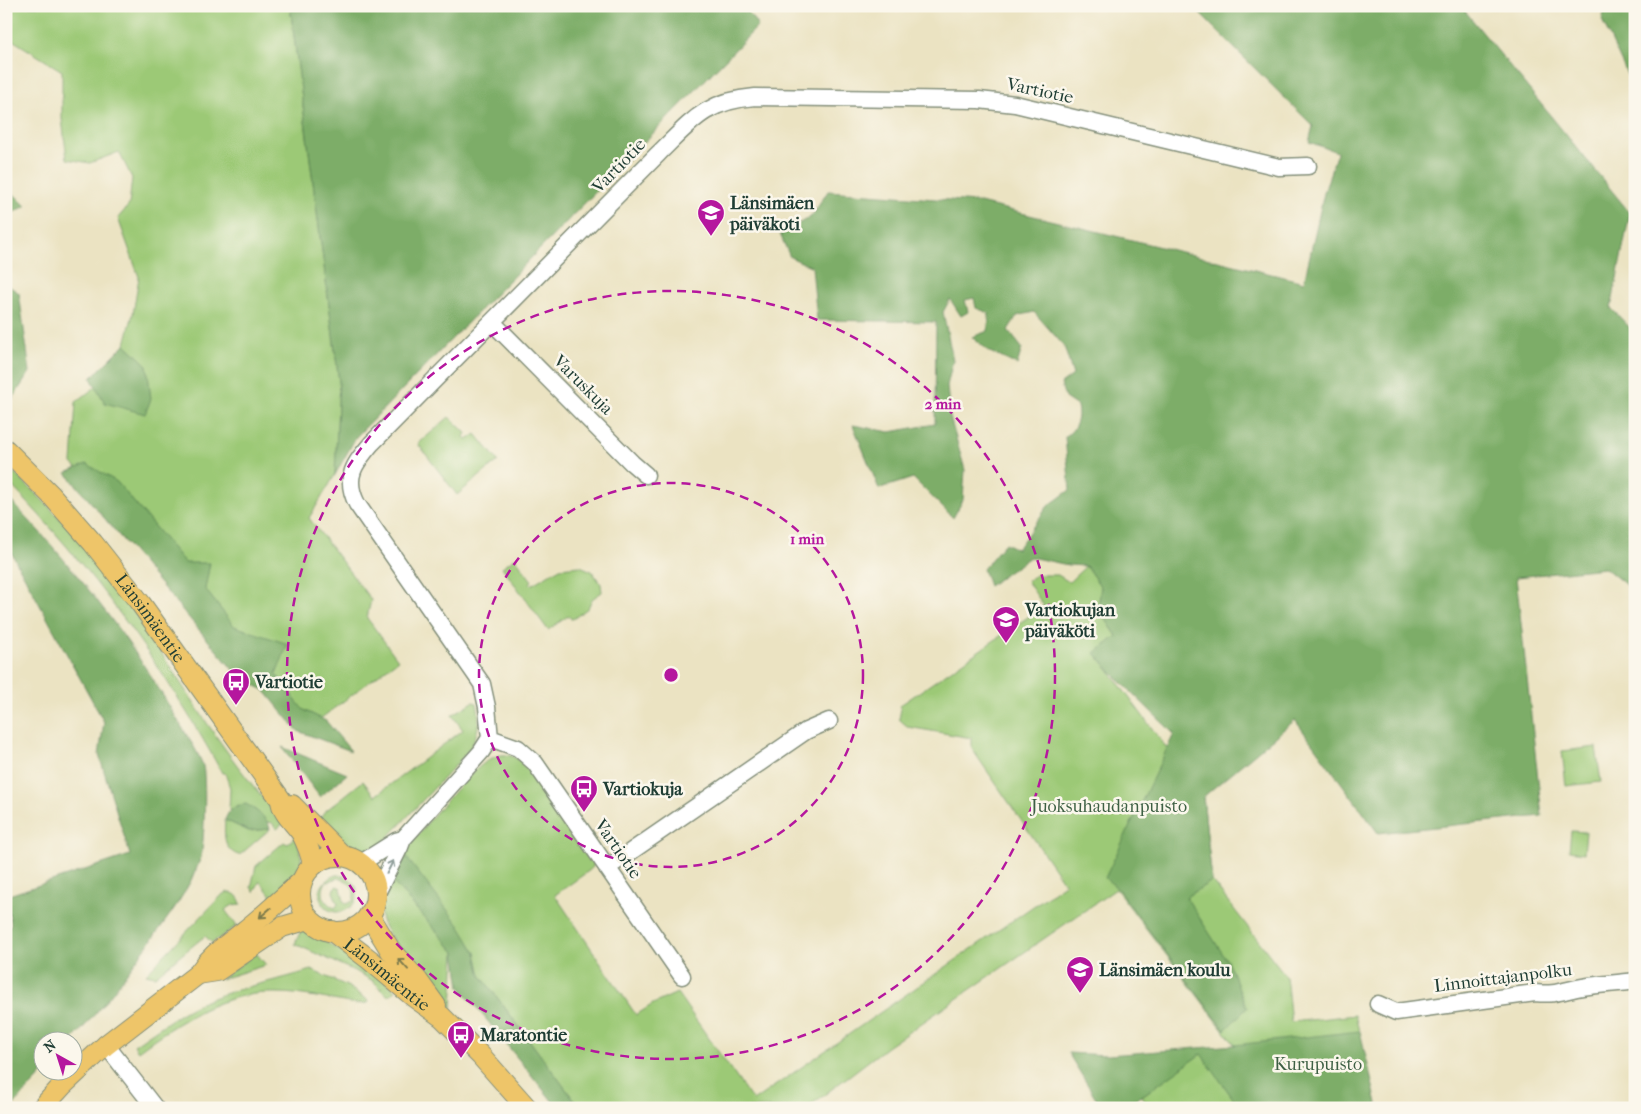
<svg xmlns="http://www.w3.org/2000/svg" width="1641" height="1114" font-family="'IM FELL French Canon',serif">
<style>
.green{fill:#9cc976;stroke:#5e8355;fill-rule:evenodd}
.forest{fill:#7dad67;stroke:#4e754e}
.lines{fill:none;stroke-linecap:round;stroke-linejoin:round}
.minor-casing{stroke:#85907b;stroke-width:19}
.major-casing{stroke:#85907b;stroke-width:22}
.minor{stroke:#fff;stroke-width:16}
.major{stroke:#eec569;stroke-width:20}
.oneway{stroke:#8f9e9a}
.oneway2{stroke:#7c7a4c}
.ring{fill:none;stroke:#b5179e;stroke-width:2.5;stroke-dasharray:9 6}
.labels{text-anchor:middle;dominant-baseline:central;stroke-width:5;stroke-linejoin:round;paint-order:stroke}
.street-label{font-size:18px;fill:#1f3d34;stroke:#fbf7ec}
.poi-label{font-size:18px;font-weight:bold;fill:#1f3d34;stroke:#fbf7ec;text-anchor:start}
.park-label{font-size:18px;fill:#3e6044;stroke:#fbf7ec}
.centre{fill:#b5179e;stroke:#fbf7ec;stroke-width:2.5}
.ring-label{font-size:15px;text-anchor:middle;font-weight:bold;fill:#b5179e;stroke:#fbf7ec;stroke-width:5;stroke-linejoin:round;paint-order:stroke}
</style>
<rect width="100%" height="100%" fill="#fbf7ec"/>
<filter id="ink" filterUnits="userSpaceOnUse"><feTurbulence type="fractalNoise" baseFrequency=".02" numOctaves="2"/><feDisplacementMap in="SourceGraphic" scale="10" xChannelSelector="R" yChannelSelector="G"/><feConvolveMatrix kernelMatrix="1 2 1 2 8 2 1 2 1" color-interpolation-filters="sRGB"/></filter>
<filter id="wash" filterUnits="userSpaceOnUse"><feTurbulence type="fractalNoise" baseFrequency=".0096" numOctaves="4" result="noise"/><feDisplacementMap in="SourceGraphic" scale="20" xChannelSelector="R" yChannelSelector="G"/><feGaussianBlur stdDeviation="1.12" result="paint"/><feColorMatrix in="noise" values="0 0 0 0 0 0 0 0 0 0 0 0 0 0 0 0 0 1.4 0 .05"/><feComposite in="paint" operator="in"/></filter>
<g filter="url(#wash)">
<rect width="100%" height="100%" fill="#ebe3c2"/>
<path class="green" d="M 6,6 L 290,6 L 339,381 L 335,475 L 309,518 L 371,600 L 367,618 L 398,660 L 320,719 L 304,710 L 300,706 L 72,463 L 76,402 L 133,358 L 138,357 L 125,344 L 133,314 L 139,277 L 118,218 L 129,205 L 132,178 L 119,152 L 90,163 L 67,159 L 62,119 L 62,71 L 6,36 Z
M 449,417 L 466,433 L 464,437 L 466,439 L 469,439 L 476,434 L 498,461 L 457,495 L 418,444 Z
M 6,465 C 38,495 70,527 97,561 C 144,620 180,686 223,746 C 242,773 263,798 284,823 L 277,829 L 271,822 L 269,823 L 254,809 L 238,805 L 229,811 L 230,788 L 225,773 L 222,773 C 166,670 89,564 6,480 Z
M 515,558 L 532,581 L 530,583 L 531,585 L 560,568 L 580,566 L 592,571 L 601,584 L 602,592 L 592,599 L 588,608 L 573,619 L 568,616 L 548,630 L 502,567 Z
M 1086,566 L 1101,587 L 1098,608 L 1117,636 L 1096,653 L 1203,797 L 1212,881 L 1286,976 L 1291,1022 L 1355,1015 L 1378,1108 L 1235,1045 L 1116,889 L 887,1047 L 807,1108 L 580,1108 L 481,976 L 476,953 L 403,853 C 420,832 474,762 497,756 C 510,752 519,759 528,767 L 594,863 L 593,867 L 590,870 L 555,895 L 636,1015 L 653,1004 L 677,993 L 753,1101 L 1065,884 L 972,749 L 972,738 L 908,727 L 899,719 L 901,709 L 899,706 L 1044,606 L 1027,581 L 1036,575 L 1058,575 L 1069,582 Z
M 473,702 L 477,703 C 481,722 478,736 467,753 L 380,846 C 347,859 341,841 318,820 L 322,816 L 323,813 L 363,781 L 375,796 L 463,730 L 452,715 Z
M 1596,747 L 1601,782 L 1566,786 L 1562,751 Z
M 225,820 L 249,831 L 270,829 L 241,854 L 238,855 C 223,849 224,835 225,820 Z
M 1571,831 L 1586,832 L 1584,853 L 1569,851 Z
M 296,836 C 297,842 300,849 301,855 C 303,874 284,886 272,897 L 260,881 L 254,892 L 251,887 L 256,866 L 284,842 L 287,844 Z
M 336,875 C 348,875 359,883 357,896 C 354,910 337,917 326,908 C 313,896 322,879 336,875 ZM 338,878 C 351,881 356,888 353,901 L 347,904 L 344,902 L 341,888 L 337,886 L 334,888 L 333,892 L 338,904 L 335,908 C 323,903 320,892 326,882 Z
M 391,880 L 455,952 L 452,1008 C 437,991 383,936 381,917 C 379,905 387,891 391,880 Z
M 228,892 C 236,893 239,897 241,904 L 233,905 L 225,910 L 237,926 L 212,943 L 205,936 L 155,976 L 146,974 L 223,894 Z
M 301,930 L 313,934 L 376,973 L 396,991 L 388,996 L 373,981 L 359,973 L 295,944 Z
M 256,953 L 266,965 L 221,979 Z
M 311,970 L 347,986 L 369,1001 L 368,1003 L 356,1004 C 329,1000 303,993 276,993 C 224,991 179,1021 138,1051 L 134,1045 C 158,1029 182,1010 210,999 C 243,986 277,981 311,970 Z
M 1201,1053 L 1240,1108 L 1150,1108 L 1142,1096 Z"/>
<path class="forest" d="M 290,6 L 744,6 L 758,26 L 356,437 L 335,475 L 339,381 Z
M 1192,6 L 1461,6 L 1630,213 L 1611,308 L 1635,333 L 1635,592 L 1605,568 L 1516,577 L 1542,816 L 1378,833 L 1295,720 L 1203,797 L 1212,881 L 1186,897 L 1228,962 L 1247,1008 L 1225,1030 L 1117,888 L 1105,878 L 1174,734 L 1111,672 L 1095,653 L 1117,636 L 1098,608 L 1101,587 L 1086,566 L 1068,565 L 1030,557 L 989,586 L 983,569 L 1005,543 L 1017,549 L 1048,506 L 1070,490 L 1065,437 C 1076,429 1080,420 1077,406 L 1065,398 L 1061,384 L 1073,375 L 1064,346 L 1034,312 L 1017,316 L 1008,330 L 1022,348 L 1017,365 L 990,352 L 972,337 L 988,331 L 989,313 L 976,308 L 974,298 L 965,300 L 968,312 L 961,316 L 950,299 L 943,312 L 953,360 L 947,386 L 950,417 L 965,470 L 963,500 L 953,518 L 913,478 L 879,489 L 853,425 L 890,432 L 935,424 L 936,322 L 817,320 L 812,267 L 790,257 L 780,234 L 812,216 L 828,191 L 976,202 L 1304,282 L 1324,193 L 1337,152 L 1309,142 L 1313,126 Z
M 1606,6 L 1635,6 L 1635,86 L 1632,85 L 1602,20 Z
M 6,186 L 26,206 L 6,216 Z
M 6,284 L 19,293 L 30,372 L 9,404 L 6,401 Z
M 125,344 L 147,365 L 151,399 L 145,414 L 105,403 L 91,378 Z
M 87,464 L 117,482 L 185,563 L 210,563 L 205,589 L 234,626 L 288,644 L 276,674 L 300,706 L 304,710 L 326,721 L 351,751 L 298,731 L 264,690 L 240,678 L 66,473 Z
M 6,496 C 70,562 128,635 174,714 C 183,730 195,746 202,763 C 207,772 204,846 201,857 C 189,892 166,920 144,950 C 121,981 98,1013 71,1041 L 42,1042 L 42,1072 L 44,1072 L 11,1108 L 6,1108 L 6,932 L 11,924 L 6,896 L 130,855 L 99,755 L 104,722 L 6,543 Z
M 282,747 L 347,774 L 320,797 Z
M 246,804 C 256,810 268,818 270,829 L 249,831 L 225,820 C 229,809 234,806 246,804 Z
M 403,853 L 459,925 L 476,953 L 481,976 L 580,1108 L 558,1108 L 460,987 L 455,952 L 391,880 Z
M 1360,1031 L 1378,1108 L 1240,1108 L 1201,1054 L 1142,1096 L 1119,1108 L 1102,1108 L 1068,1053 L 1108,1055 L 1235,1045 Z"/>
</g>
<g filter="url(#ink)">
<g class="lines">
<defs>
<path id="minor" d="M 492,322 L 632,463 L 646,475
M 490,738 L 518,748 L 535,763 L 682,976
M 361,863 L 396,841 L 403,839
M 607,868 L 806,731 L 829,721
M 376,895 L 400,847 L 403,839 L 481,752 L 490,738 L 487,707 L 482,684 L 357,504 C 343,477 355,463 372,443 L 658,154 C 692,121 705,101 755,97 L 979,100 L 1015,104 L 1279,167 L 1308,166
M 1378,1004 L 1396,1012 L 1535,993 C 1554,995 1559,992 1577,988 C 1596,984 1616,984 1635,981
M 106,1045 L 155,1108"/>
<g id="major">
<path id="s1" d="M 6,450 L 51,495 L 93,543 L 141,604 L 281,800 C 282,814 295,823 302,834 C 307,844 311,854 313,865"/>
<path d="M 292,805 L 343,856"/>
<circle cx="338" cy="894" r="38"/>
<path d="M 369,915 L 391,951 L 418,981 L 436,1006"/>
<path id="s2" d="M 332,931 L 370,960 L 414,997 L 442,1017 L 481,1056 L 527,1108"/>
<path d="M 198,974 L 217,971 L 282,927 L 309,919"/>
<path d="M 42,1108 L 62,1086 L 106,1045 L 198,974 C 212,954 224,947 243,932 C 264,916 282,898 302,881"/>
</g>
</defs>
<use href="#minor" class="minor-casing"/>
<use href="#major" class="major-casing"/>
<use href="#minor" class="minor"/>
<use href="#major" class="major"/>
</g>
<defs><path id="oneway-shaft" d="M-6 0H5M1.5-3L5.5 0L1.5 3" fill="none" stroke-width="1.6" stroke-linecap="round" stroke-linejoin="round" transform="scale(1.25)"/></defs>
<use class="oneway" href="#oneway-shaft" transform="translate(390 867) rotate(-63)"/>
<g class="oneway2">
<use href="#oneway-shaft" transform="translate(265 913) rotate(139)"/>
<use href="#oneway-shaft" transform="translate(403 964) rotate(-132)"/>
</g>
</g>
<g class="ring">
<circle cx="671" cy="675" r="192"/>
<circle cx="671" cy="675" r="384"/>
</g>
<defs>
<symbol id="school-pin" viewBox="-11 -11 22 30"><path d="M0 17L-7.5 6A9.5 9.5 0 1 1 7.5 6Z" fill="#b5179e" stroke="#fbf7ec"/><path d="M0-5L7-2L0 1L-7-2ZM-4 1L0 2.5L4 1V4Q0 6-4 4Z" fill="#fff"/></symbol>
<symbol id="bus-pin" viewBox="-11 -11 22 30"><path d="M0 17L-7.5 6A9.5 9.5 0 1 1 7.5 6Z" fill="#b5179e" stroke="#fbf7ec"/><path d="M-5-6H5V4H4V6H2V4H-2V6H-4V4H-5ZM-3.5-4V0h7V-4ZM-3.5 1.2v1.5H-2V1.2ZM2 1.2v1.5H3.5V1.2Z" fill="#fff"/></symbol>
</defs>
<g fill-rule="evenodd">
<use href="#school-pin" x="695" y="197" width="32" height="43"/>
<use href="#school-pin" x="990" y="604" width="32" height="43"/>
<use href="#bus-pin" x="220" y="666" width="32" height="43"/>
<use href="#bus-pin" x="568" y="773" width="32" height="43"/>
<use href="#school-pin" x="1064" y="954" width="32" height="43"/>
<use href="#bus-pin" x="445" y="1019" width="32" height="43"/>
</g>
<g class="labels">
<g class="street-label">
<text transform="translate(1040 91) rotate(12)">Vartiotie</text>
<text transform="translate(619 166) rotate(-46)">Vartiotie</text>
<text transform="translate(583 385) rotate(45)">Varuskuja</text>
<text stroke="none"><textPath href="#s1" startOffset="222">Länsimäentie</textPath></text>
<text transform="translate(618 849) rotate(55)">Vartiotie</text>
<text stroke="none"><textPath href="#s2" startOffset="70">Länsimäentie</textPath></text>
<text transform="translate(1503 978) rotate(-7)">Linnoittajanpolku</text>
</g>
<g class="poi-label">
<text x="730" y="203">Länsimäen<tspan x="730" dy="21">päiväkoti</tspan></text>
<text x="1025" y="610">Vartiokujan<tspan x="1025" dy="21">päiväköti</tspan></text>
<text x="255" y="682">Vartiotie</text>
<text x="603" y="789">Vartiokuja</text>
<text x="1099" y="970">Länsimäen koulu</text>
<text x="480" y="1035">Maratontie</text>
</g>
<g class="park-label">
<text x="1109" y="806">Juoksuhaudanpuisto</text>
<text x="1318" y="1064">Kurupuisto</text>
</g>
</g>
<circle cx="671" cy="675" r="8" class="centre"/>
<g class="ring-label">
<text x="943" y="409">2 min</text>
<text x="807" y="544">1 min</text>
</g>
<rect width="1641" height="1114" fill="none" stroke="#fbf7ec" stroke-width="25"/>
<g transform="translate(58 1056) rotate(321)"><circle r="24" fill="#fbf7ec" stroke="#a3ada2"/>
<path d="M0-4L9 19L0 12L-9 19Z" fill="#b5179e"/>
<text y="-8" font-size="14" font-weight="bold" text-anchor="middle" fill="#1f3d34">N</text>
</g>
</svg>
